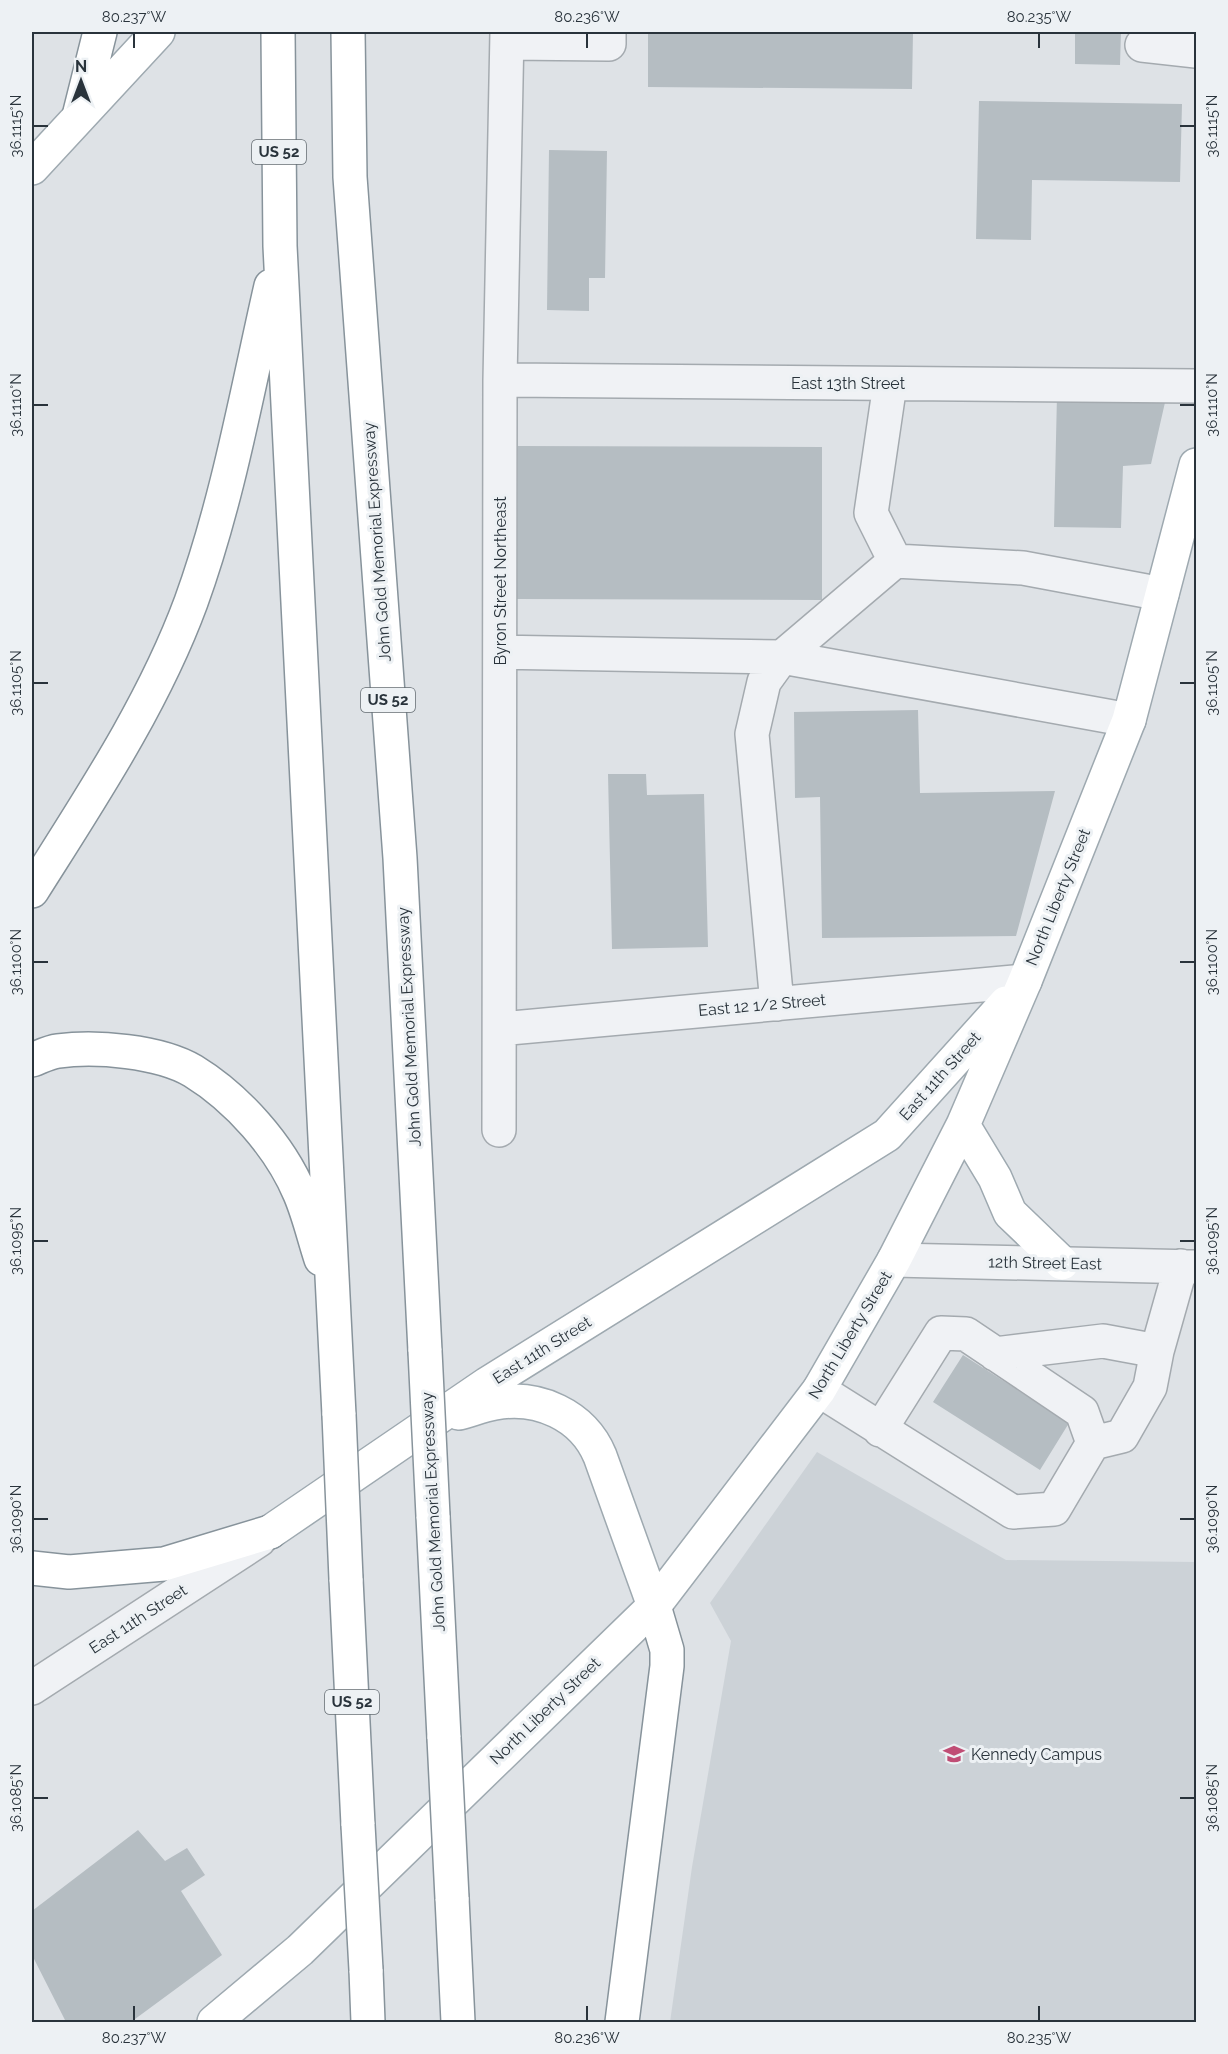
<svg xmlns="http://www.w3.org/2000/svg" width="1228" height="2054" font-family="Raleway,sans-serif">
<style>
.built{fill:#ccd2d7}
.building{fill:#b5bdc2}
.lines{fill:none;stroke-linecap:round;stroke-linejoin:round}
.minor-casing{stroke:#a4aaaf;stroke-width:36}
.major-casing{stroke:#9ea9b0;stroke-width:36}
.highway-casing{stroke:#87939b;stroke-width:36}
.minor{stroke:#f0f2f5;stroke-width:33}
.major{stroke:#fff;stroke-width:33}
.highway{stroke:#fff;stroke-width:33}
.highway-bridge-casing{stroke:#87939b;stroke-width:36;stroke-linecap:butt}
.highway-bridge{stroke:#fff;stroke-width:33}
.ticks{fill:none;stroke:#29333b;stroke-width:2}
.labels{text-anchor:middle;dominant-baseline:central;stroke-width:6;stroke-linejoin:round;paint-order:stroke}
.shield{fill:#edf1f4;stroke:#646c72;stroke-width:1.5}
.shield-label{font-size:15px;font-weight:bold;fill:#29333b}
.street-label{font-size:16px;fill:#29333b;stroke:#edf1f4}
.poi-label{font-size:16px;fill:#29333b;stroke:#edf1f4;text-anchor:start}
.neatline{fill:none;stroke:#29333b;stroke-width:2}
.ticks-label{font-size:15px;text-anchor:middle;fill:#29333b}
</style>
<rect width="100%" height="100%" fill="#dee2e6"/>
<path class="built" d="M 817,1452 L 1006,1560 L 1196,1562 L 1196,2022 L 670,2022 L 692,1867 L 731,1641 L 710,1603 Z"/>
<path class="building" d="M 648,32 L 913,32 L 912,89 L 648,87 Z
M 1075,32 L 1121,32 L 1120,65 L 1075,64 Z
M 979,101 L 1182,104 L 1180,182 L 1032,180 L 1031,240 L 976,239 Z
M 549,150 L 607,151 L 605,278 L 589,278 L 589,311 L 547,310 Z
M 1057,395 L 1166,398 L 1151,464 L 1123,466 L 1121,528 L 1054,527 Z
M 518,446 L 822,447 L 822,600 L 517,599 Z
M 918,710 L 920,793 L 1055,791 L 1016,936 L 822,938 L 820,797 L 795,798 L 794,712 Z
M 608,774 L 646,774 L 647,795 L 704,794 L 708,947 L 612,949 Z
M 963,1355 L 1069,1423 L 1040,1470 L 933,1402 Z
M 138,1830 L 165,1861 L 187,1848 L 205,1875 L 181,1891 L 222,1955 L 131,2022 L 66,2022 L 32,1955 L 32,1911 Z"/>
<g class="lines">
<defs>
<path id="minor" d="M 507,43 L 609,44 L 609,32
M 1142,45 L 1196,51
M 500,380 L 1196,386
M 890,384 L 871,513 L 895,561
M 500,652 L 782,657 L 895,561 L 1023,568 L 1162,594
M 777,1004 L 752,734 L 764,682 L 782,657 L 1129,720
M 500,1029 L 1025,981
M 499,1130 L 500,380 L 507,32
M 894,1260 L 1196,1267
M 1157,1351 L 1181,1266
M 995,1354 L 1103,1341 L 1157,1351 L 1150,1387 L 1122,1436 L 1093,1443
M 819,1390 L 1013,1512 L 1054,1509 L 1093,1443 L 1082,1412 L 966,1334 L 941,1333 L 880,1430
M 32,1688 L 259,1540"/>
<path id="major" d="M 32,168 L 158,32
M 963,1125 L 995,1178 L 1010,1213 L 1062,1263
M 459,1413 C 471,1410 483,1405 495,1403 C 538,1395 583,1415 600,1456 L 654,1606
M 270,1532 L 487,1384 L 887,1135 L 1006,1003
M 214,2022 L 300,1950 L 654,1606 L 819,1390 L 894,1260 L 963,1125 L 1025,981 L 1129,720 L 1196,465"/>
<path id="highway" d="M 278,32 L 280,246 L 339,1415
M 348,32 L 350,177 L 400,858 L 425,1351
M 80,112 L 100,32
M 32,891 C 90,799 153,705 191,602 C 228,500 247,391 271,286
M 32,1060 C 40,1057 49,1052 58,1051 C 96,1046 159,1051 193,1071 C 237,1098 280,1146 300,1194 C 309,1215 314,1238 321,1259
M 433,1516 L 444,1738
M 32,1568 L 69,1572 L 164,1564 L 270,1532
M 346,1579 L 358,1825
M 452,1898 L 458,2022
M 366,1970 L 368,2022
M 622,2022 L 667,1666 L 667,1650 L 654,1606"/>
</defs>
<use href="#minor" class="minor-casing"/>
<use href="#major" class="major-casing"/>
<use href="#highway" class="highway-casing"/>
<use href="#minor" class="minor"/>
<use href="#major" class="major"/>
<use href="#highway" class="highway"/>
<defs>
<path id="highway-bridge" d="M 425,1351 L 433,1516
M 339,1415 L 346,1579
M 444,1738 L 452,1898
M 358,1825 L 366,1970"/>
</defs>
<use href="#highway-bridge" class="highway-bridge-casing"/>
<use href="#highway-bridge" class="highway-bridge"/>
</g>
<path class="ticks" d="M 134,33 L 134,48M 587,33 L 587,48M 1039,33 L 1039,48M 33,126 L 48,126M 1180,126 L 1195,126M 33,405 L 48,405M 1180,405 L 1195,405M 33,683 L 48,683M 1180,683 L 1195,683M 33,962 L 48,962M 1180,962 L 1195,962M 33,1241 L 48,1241M 1180,1241 L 1195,1241M 33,1519 L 48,1519M 1180,1519 L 1195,1519M 33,1798 L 48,1798M 1180,1798 L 1195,1798M 134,2006 L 134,2021M 587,2006 L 587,2021M 1039,2006 L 1039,2021"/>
<defs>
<symbol id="school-bare" viewBox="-9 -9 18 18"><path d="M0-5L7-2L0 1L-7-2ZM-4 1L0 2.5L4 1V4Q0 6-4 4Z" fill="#c04d75" stroke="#edf1f4" stroke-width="2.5" paint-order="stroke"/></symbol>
</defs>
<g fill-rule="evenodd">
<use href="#school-bare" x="939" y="1739" width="30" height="30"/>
</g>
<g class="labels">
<g class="shield">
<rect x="252" y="140" width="54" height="24" rx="4.5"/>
<rect x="361" y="688" width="54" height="24" rx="4.5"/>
<rect x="325" y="1690" width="54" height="24" rx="4.5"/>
</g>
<g class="shield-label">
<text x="279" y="152">US 52</text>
<text x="388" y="700">US 52</text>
<text x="352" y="1702">US 52</text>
</g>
<g class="street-label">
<text x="848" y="383">East 13th Street</text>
<text transform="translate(377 542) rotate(-94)">John Gold Memorial Expressway</text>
<text transform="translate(500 581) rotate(-90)">Byron Street Northeast</text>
<text transform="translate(1058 897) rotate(-68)">North Liberty Street</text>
<text transform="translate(762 1005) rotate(-5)">East 12 1/2 Street</text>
<text transform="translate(409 1027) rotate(-93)">John Gold Memorial Expressway</text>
<text transform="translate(940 1076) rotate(-48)">East 11th Street</text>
<text transform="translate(1045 1263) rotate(1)">12th Street East</text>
<text transform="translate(850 1335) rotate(-59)">North Liberty Street</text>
<text transform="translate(542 1350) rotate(-32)">East 11th Street</text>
<text transform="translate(433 1512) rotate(-93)">John Gold Memorial Expressway</text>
<text transform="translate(138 1619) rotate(-33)">East 11th Street</text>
<text transform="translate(545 1711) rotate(-44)">North Liberty Street</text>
</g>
<g class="poi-label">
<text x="971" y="1754">Kennedy Campus</text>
</g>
</g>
<rect width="1228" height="2054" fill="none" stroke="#edf1f4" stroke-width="66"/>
<g transform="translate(81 81)" stroke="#edf1f4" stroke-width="4.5" paint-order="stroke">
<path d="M0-4.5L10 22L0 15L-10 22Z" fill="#29333b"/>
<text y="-9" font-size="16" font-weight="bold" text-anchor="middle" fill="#29333b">N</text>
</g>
<rect x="33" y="33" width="1162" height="1988" class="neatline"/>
<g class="ticks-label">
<text x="134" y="22">80.237°W</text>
<text x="587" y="22">80.236°W</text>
<text x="1039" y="22">80.235°W</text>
<text transform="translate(16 126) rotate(-90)" y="5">36.1115°N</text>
<text transform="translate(1212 126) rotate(-90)" y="5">36.1115°N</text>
<text transform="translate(16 405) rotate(-90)" y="5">36.1110°N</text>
<text transform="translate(1212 405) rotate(-90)" y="5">36.1110°N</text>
<text transform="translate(16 683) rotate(-90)" y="5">36.1105°N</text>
<text transform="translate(1212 683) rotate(-90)" y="5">36.1105°N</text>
<text transform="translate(16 962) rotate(-90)" y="5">36.1100°N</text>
<text transform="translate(1212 962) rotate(-90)" y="5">36.1100°N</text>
<text transform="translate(16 1241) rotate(-90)" y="5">36.1095°N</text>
<text transform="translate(1212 1241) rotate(-90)" y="5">36.1095°N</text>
<text transform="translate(16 1519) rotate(-90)" y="5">36.1090°N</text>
<text transform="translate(1212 1519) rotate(-90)" y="5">36.1090°N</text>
<text transform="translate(16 1798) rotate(-90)" y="5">36.1085°N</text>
<text transform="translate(1212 1798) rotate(-90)" y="5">36.1085°N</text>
<text x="134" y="2043">80.237°W</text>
<text x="587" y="2043">80.236°W</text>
<text x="1039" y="2043">80.235°W</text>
</g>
</svg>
